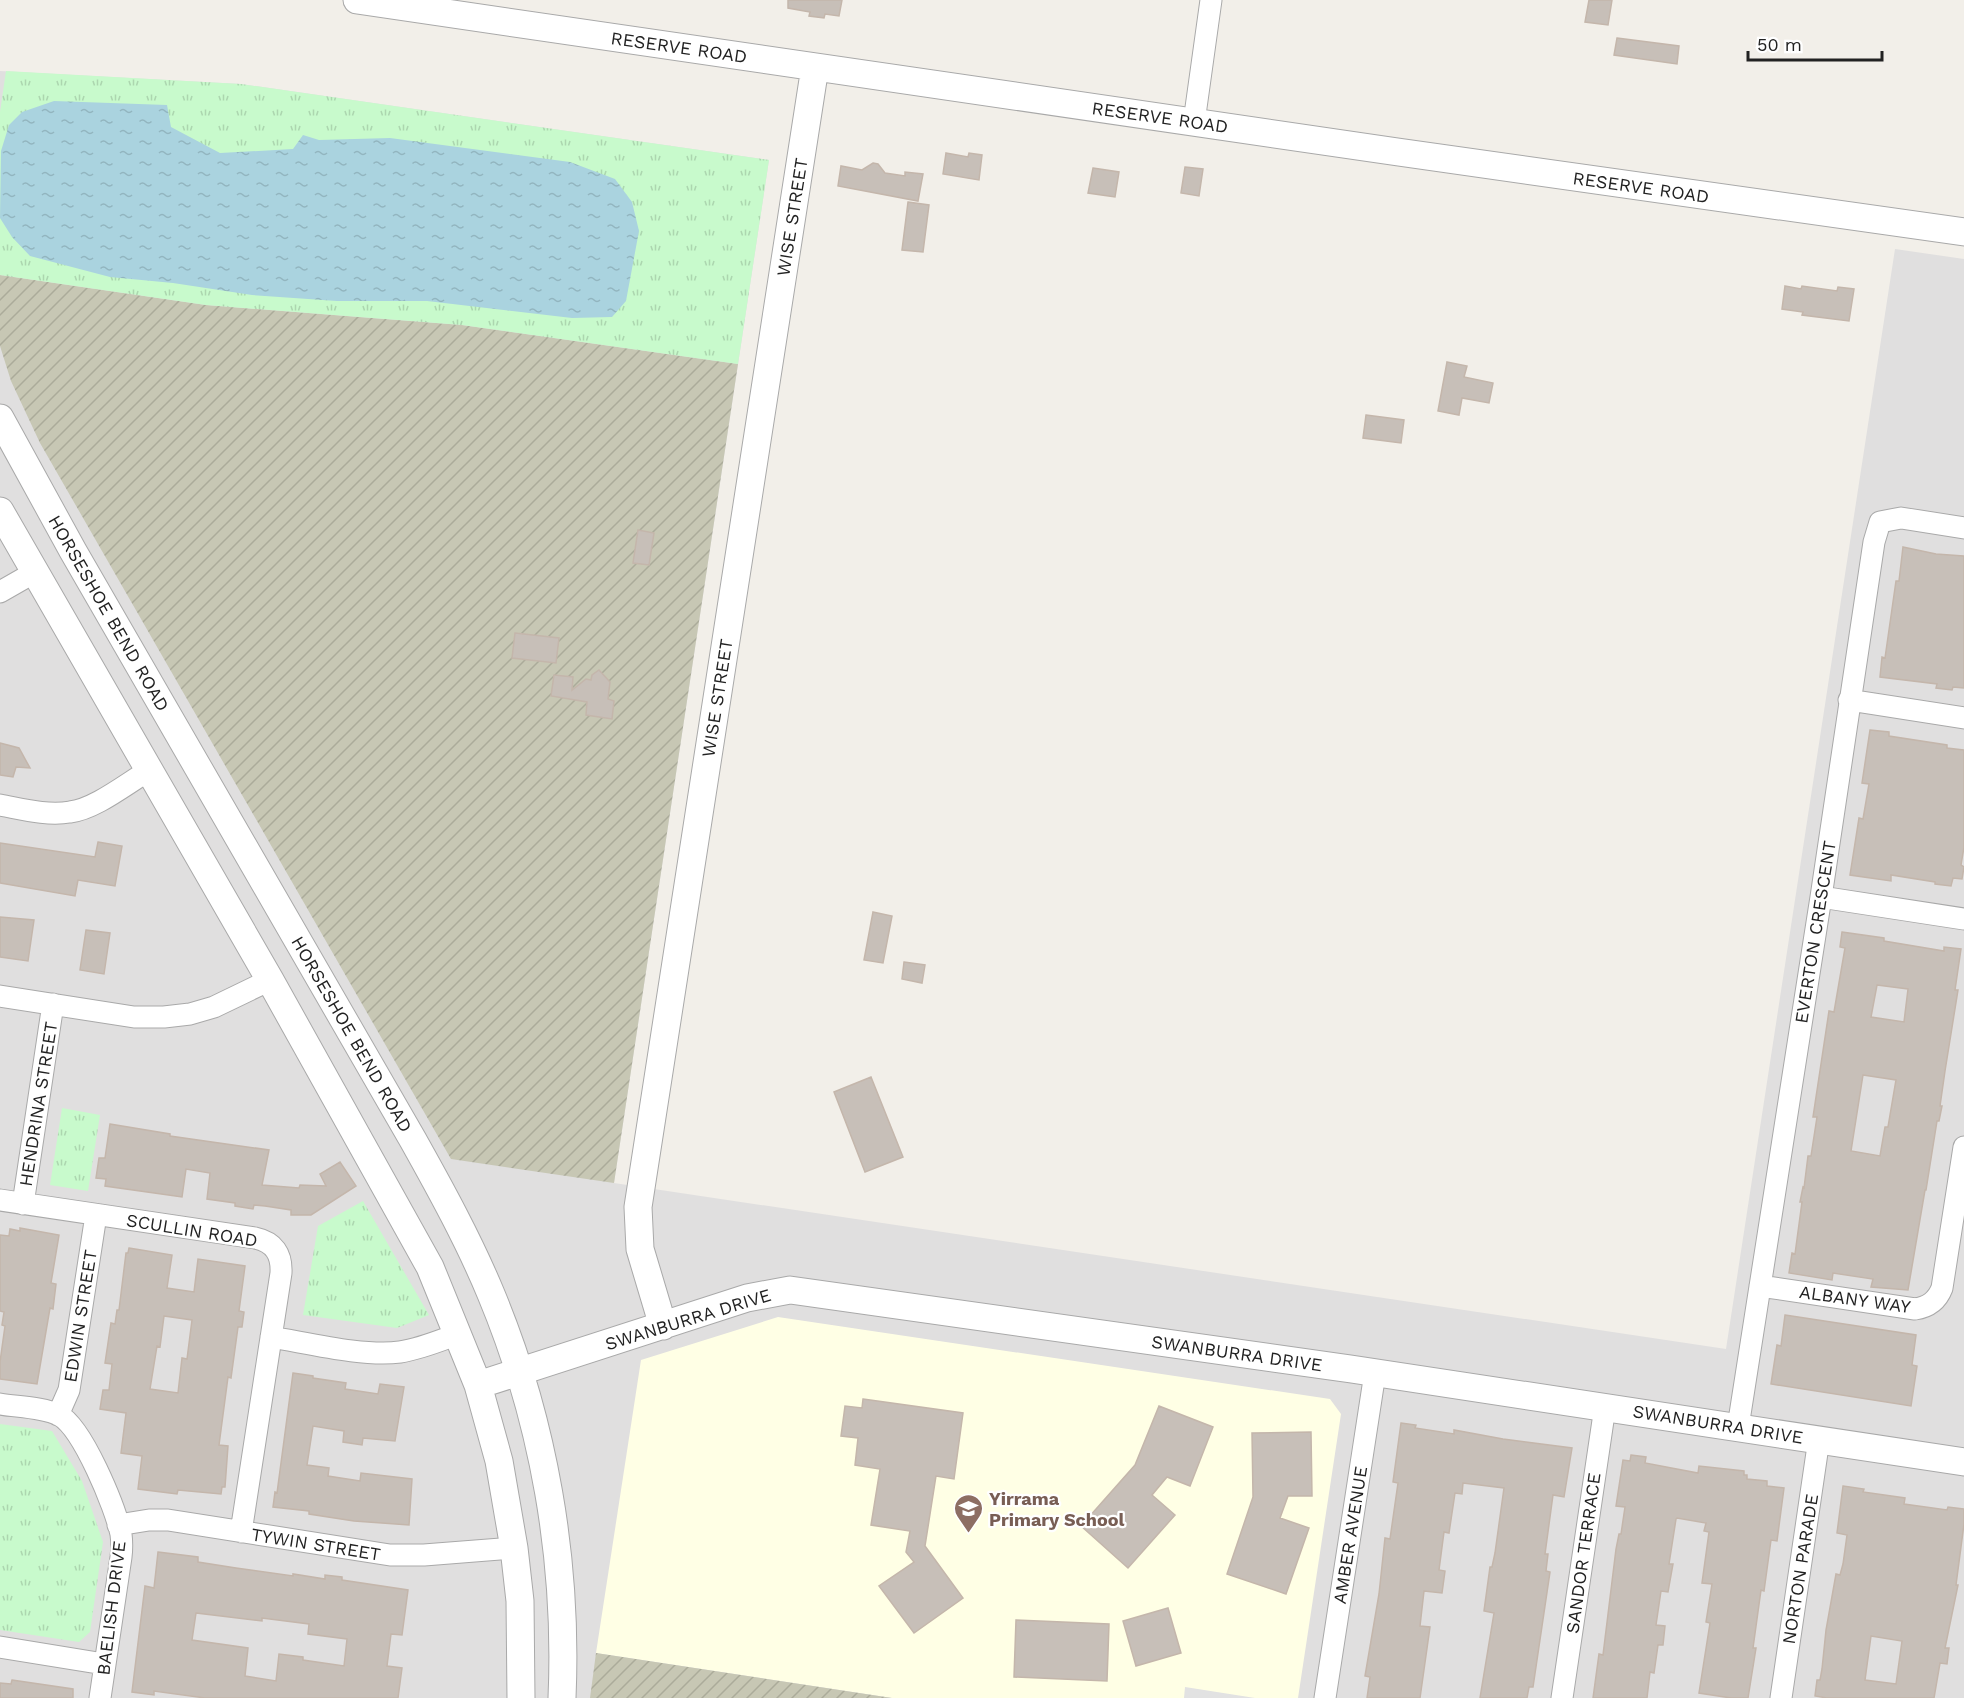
<svg xmlns="http://www.w3.org/2000/svg" width="1964" height="1698" font-family="'Work Sans',sans-serif">
<style>
.residential{fill:#e0dfdf}
.education{fill:#ffffe5}
.construction{fill:url(#construction-furrows)}
.park{fill:url(#park-tufts)}
.parking{fill:#e2e2e2}
.water{fill:url(#water-ripples)}
.building{fill:#c7bfb8;stroke:#c4b6ab;stroke-width:1.5;fill-rule:evenodd}
.lines{fill:none;stroke-linecap:round;stroke-linejoin:round}
.minor-casing{stroke:#a9a9a9;stroke-width:23}
.tertiary-casing{stroke:#a9a9a9;stroke-width:29}
.minor{stroke:#fff;stroke-width:21}
.tertiary{stroke:#fff;stroke-width:27}
.labels{text-anchor:middle;dominant-baseline:central;stroke-width:4.5;stroke-linejoin:round;paint-order:stroke}
.street-label{font-size:18px;fill:#222;stroke:#fff}
.education-label{font-size:18px;font-weight:bold;fill:#785e54;stroke:#fff;text-anchor:start}
</style>
<defs>
<pattern id="construction-furrows" width="10" height="10" patternUnits="userSpaceOnUse" patternTransform="scale(1.5)"><rect width="10" height="10" fill="#c7c7b4"/><path d="M-1 1l2-2M0 10L10 0M9 11l2-2" fill="none" stroke="#abab9a"/></pattern>
<pattern id="park-tufts" width="24" height="20" patternUnits="userSpaceOnUse" patternTransform="scale(1.5)"><rect width="24" height="20" fill="#c8facc"/><path d="M3 7l-1-3M5 7V3M7 7l1-3M15 17l-1-3M17 17v-4M19 17l1-3" fill="none" stroke="#acd6af"/></pattern>
<pattern id="water-ripples" width="26" height="14" patternUnits="userSpaceOnUse" patternTransform="scale(1.5)"><rect width="26" height="14" fill="#aad3df"/><path d="M2 4q2-2 4 0t4 0M15 11q2-2 4 0t4 0" fill="none" stroke="#92b5bf"/></pattern>
</defs>
<rect width="100%" height="100%" fill="#f2efe9"/>
<path class="residential" d="M 0,71 L 241,84 L 769,160 L 614,1183 L 1726,1349 L 1895,249 L 1964,259 L 1964,1698 L 0,1698 Z"/>
<path class="education" d="M 778,1317 L 1330,1399 L 1341,1414 L 1298,1698 L 892,1698 L 596,1653 L 641,1360 Z"/>
<path class="construction" d="M 0,275 L 206,305 L 462,325 L 738,364 L 614,1183 L 451,1159 L 40,443 L 11,381 L 0,346 Z
M 596,1653 L 892,1698 L 590,1698 Z"/>
<path class="park" d="M 6,71 L 241,84 L 769,160 L 738,364 L 462,325 L 206,305 L 0,275 L 0,112 Z
M 62,1108 L 100,1115 L 88,1191 L 50,1185 Z
M 363,1201 L 429,1315 L 397,1328 L 303,1315 L 318,1226 Z
M 0,1424 L 52,1431 L 82,1481 L 103,1542 L 90,1632 L 79,1642 L 0,1630 Z"/>
<path class="parking" d="M 1185,1687 L 1255,1698 L 1184,1698 Z"/>
<path class="water" d="M 54,101 L 167,105 L 171,127 L 220,153 L 293,149 L 303,135 L 319,140 L 390,138 L 570,162 L 615,179 L 632,202 L 639,231 L 626,301 L 612,317 L 572,318 L 427,301 L 337,301 L 252,295 L 173,283 L 110,277 L 30,256 L 12,237 L 0,218 L 1,151 L 9,125 L 22,112 Z"/>
<path class="building" d="M 788,0 L 842,0 L 839,16 L 825,14 L 824,18 L 809,16 L 810,12 L 788,8 Z
M 1589,0 L 1612,0 L 1608,25 L 1585,22 Z
M 1617,38 L 1679,46 L 1677,64 L 1614,55 Z
M 946,153 L 968,157 L 969,153 L 982,155 L 979,180 L 943,174 Z
M 873,163 L 878,164 L 885,173 L 905,176 L 905,172 L 923,174 L 918,201 L 838,186 L 841,166 L 862,170 Z
M 1185,167 L 1203,169 L 1199,196 L 1181,193 Z
M 1093,168 L 1119,172 L 1115,197 L 1088,193 Z
M 908,202 L 929,205 L 923,252 L 902,250 Z
M 1785,286 L 1801,289 L 1802,286 L 1837,291 L 1838,287 L 1854,289 L 1849,321 L 1802,315 L 1803,312 L 1782,309 Z
M 1447,362 L 1467,366 L 1464,377 L 1493,383 L 1489,403 L 1462,398 L 1459,415 L 1438,411 Z
M 1366,415 L 1404,420 L 1401,443 L 1363,438 Z
M 638,530 L 654,533 L 649,565 L 633,563 Z
M 1903,547 L 1936,554 L 1964,556 L 1964,688 L 1953,687 L 1952,690 L 1936,688 L 1937,684 L 1880,677 L 1882,657 L 1885,658 L 1896,581 L 1899,581 Z
M 515,633 L 559,638 L 556,663 L 512,658 Z
M 599,670 L 610,682 L 608,699 L 614,701 L 612,719 L 586,715 L 587,702 L 551,696 L 554,675 L 573,677 L 572,690 L 586,679 L 591,680 L 592,675 Z
M 1870,730 L 1889,732 L 1889,736 L 1947,745 L 1947,748 L 1964,750 L 1964,847 L 1961,865 L 1964,867 L 1962,879 L 1953,878 L 1951,886 L 1935,884 L 1935,882 L 1891,875 L 1891,881 L 1850,875 L 1859,818 L 1863,819 L 1869,784 L 1862,783 Z
M 0,743 L 19,748 L 30,768 L 16,767 L 13,777 L 0,775 Z
M 98,842 L 122,846 L 115,886 L 78,880 L 75,896 L 0,883 L 0,843 L 95,857 Z
M 873,912 L 892,916 L 883,963 L 864,960 Z
M 0,917 L 34,920 L 28,961 L 0,957 Z
M 86,930 L 110,933 L 104,974 L 80,970 Z
M 1842,932 L 1884,938 L 1884,941 L 1944,951 L 1944,947 L 1961,949 L 1955,990 L 1958,990 L 1945,1071 L 1940,1106 L 1942,1106 L 1939,1121 L 1937,1121 L 1926,1190 L 1925,1190 L 1908,1290 L 1871,1287 L 1873,1279 L 1833,1273 L 1832,1280 L 1789,1273 L 1792,1253 L 1795,1254 L 1802,1202 L 1800,1202 L 1803,1187 L 1804,1188 L 1808,1156 L 1811,1156 L 1817,1117 L 1813,1117 L 1829,1011 L 1834,1012 L 1845,948 L 1840,947 ZM 1877,985 L 1908,989 L 1904,1022 L 1871,1017 ZM 1863,1075 L 1896,1080 L 1888,1127 L 1885,1127 L 1880,1156 L 1851,1151 Z
M 904,962 L 925,965 L 922,983 L 902,979 Z
M 871,1077 L 903,1157 L 865,1172 L 834,1092 Z
M 110,1124 L 170,1134 L 170,1136 L 269,1150 L 262,1185 L 299,1188 L 300,1185 L 326,1186 L 320,1174 L 340,1162 L 356,1186 L 311,1215 L 291,1215 L 291,1210 L 265,1206 L 254,1205 L 253,1209 L 235,1206 L 235,1203 L 207,1199 L 210,1173 L 186,1169 L 182,1197 L 105,1186 L 106,1179 L 96,1178 L 99,1158 L 105,1158 Z
M 20,1228 L 59,1235 L 51,1283 L 56,1284 L 53,1309 L 50,1308 L 37,1384 L 0,1379 L 0,1362 L 5,1326 L 2,1325 L 4,1312 L 0,1311 L 0,1235 L 9,1236 L 10,1229 L 20,1231 Z
M 129,1248 L 172,1255 L 167,1288 L 194,1292 L 198,1259 L 245,1266 L 239,1311 L 244,1312 L 242,1327 L 238,1327 L 231,1378 L 228,1377 L 219,1445 L 228,1446 L 225,1487 L 222,1487 L 221,1494 L 178,1490 L 177,1494 L 138,1489 L 142,1456 L 121,1453 L 126,1413 L 100,1409 L 103,1390 L 109,1390 L 112,1364 L 105,1363 L 111,1323 L 115,1324 L 117,1310 L 119,1310 L 126,1253 L 128,1253 ZM 164,1316 L 192,1320 L 187,1359 L 182,1358 L 178,1393 L 150,1389 L 157,1346 L 160,1347 Z
M 1785,1315 L 1916,1335 L 1912,1365 L 1917,1366 L 1911,1406 L 1771,1384 L 1777,1345 L 1781,1346 Z
M 293,1373 L 313,1376 L 313,1378 L 346,1383 L 345,1389 L 378,1394 L 380,1384 L 404,1387 L 395,1441 L 363,1438 L 362,1445 L 343,1442 L 344,1431 L 313,1426 L 307,1465 L 329,1468 L 328,1476 L 360,1481 L 361,1473 L 412,1479 L 409,1525 L 354,1521 L 309,1514 L 309,1511 L 273,1507 L 275,1492 L 277,1493 Z
M 863,1399 L 963,1413 L 954,1479 L 936,1476 L 925,1546 L 963,1598 L 914,1633 L 879,1586 L 914,1562 L 906,1552 L 910,1531 L 871,1525 L 880,1469 L 855,1465 L 858,1438 L 841,1436 L 845,1406 L 862,1408 Z
M 1159,1406 L 1213,1427 L 1190,1486 L 1167,1477 L 1152,1495 L 1175,1515 L 1128,1568 L 1081,1526 L 1135,1465 Z
M 1401,1423 L 1416,1425 L 1415,1428 L 1454,1434 L 1454,1430 L 1503,1439 L 1572,1448 L 1564,1497 L 1553,1495 L 1545,1554 L 1548,1554 L 1546,1571 L 1550,1572 L 1533,1687 L 1529,1687 L 1527,1698 L 1480,1698 L 1494,1613 L 1484,1611 L 1490,1567 L 1492,1567 L 1495,1553 L 1504,1488 L 1463,1483 L 1462,1494 L 1455,1493 L 1449,1533 L 1444,1532 L 1439,1570 L 1445,1571 L 1442,1593 L 1424,1591 L 1420,1626 L 1430,1627 L 1420,1698 L 1367,1698 L 1370,1677 L 1365,1676 L 1379,1594 L 1385,1538 L 1390,1539 L 1398,1483 L 1393,1482 Z
M 1311,1432 L 1312,1496 L 1288,1496 L 1280,1518 L 1309,1528 L 1286,1594 L 1227,1574 L 1253,1497 L 1252,1433 Z
M 1631,1455 L 1646,1457 L 1645,1463 L 1698,1473 L 1699,1466 L 1744,1471 L 1744,1475 L 1747,1475 L 1747,1479 L 1767,1481 L 1767,1486 L 1784,1488 L 1777,1541 L 1771,1540 L 1764,1591 L 1761,1590 L 1753,1648 L 1756,1648 L 1748,1698 L 1731,1698 L 1699,1693 L 1710,1623 L 1706,1622 L 1712,1584 L 1702,1583 L 1709,1532 L 1704,1531 L 1706,1523 L 1677,1518 L 1676,1519 L 1669,1564 L 1673,1564 L 1668,1592 L 1661,1591 L 1656,1625 L 1665,1626 L 1663,1645 L 1658,1645 L 1654,1673 L 1650,1672 L 1647,1698 L 1593,1698 L 1599,1654 L 1603,1655 L 1616,1549 L 1619,1534 L 1621,1534 L 1625,1507 L 1616,1506 L 1623,1460 L 1630,1461 Z
M 1843,1486 L 1864,1489 L 1863,1492 L 1905,1498 L 1904,1504 L 1947,1510 L 1948,1507 L 1964,1509 L 1964,1524 L 1956,1585 L 1958,1585 L 1945,1648 L 1949,1648 L 1947,1664 L 1940,1663 L 1934,1698 L 1827,1698 L 1815,1696 L 1817,1680 L 1820,1680 L 1822,1669 L 1826,1630 L 1836,1574 L 1840,1575 L 1843,1564 L 1847,1535 L 1837,1533 ZM 1871,1636 L 1902,1641 L 1896,1684 L 1865,1680 Z
M 158,1552 L 198,1557 L 198,1562 L 236,1568 L 293,1576 L 293,1574 L 325,1579 L 325,1575 L 342,1577 L 342,1580 L 408,1590 L 402,1635 L 391,1634 L 387,1666 L 402,1668 L 398,1698 L 205,1698 L 154,1691 L 154,1695 L 132,1692 L 145,1586 L 154,1588 ZM 196,1613 L 262,1621 L 262,1618 L 309,1624 L 308,1634 L 347,1639 L 344,1666 L 303,1660 L 303,1657 L 279,1654 L 276,1681 L 245,1676 L 248,1648 L 192,1640 Z
M 1168,1608 L 1181,1653 L 1136,1666 L 1123,1621 Z
M 1016,1620 L 1109,1624 L 1107,1681 L 1014,1677 Z
M 12,1680 L 73,1689 L 73,1698 L 0,1698 L 0,1683 L 11,1684 Z"/>
<g class="lines">
<defs>
<path id="minor" d="M 1194,122 L 1211,0
M 0,592 L 35,572
M 1849,700 L 1964,718
M 0,805 C 22,809 47,816 70,812 C 95,809 126,784 148,771
M 1821,897 L 1964,919
M 0,996 L 134,1017 L 164,1017 L 190,1014 L 214,1007 L 270,980
M 0,1200 L 255,1238 C 274,1242 282,1254 281,1273 L 241,1532
M 23,1204 L 53,1004
M 1760,1286 L 1915,1309 C 1928,1307 1937,1301 1942,1288 L 1964,1147
M 271,1337 C 308,1343 364,1357 400,1352 C 420,1349 439,1341 458,1334
M 0,1404 C 19,1407 42,1407 59,1415 C 83,1428 115,1507 121,1534 C 122,1542 122,1549 121,1557 L 100,1698
M 58,1415 L 69,1390 L 96,1215
M 1738,1427 L 1821,897 L 1874,542 L 1880,522 L 1901,518 L 1964,528
M 118,1525 L 149,1520 L 168,1520 L 390,1555 L 424,1555 L 514,1548
M 0,1647 L 104,1664
M 1325,1698 L 1375,1373
M 1562,1698 L 1605,1407
M 1781,1698 L 1819,1439"/>
<path id="tertiary" d="M 357,0 L 1398,152 L 1964,232
M 0,418 L 73,551 L 413,1140 C 441,1190 469,1241 491,1294 C 544,1421 568,1561 562,1698
M 0,511 L 270,980 L 430,1267 L 478,1385 L 499,1461 L 514,1548 L 520,1601 L 521,1698
M 663,1326 L 640,1249 L 638,1207 L 815,67
M 478,1385 L 747,1298 L 790,1290 L 1351,1369 L 1964,1462"/>
</defs>
<use href="#minor" class="minor-casing"/>
<use href="#tertiary" class="tertiary-casing"/>
<use href="#minor" class="minor"/>
<use href="#tertiary" class="tertiary"/>
</g>
<defs>
<symbol id="school-pin" viewBox="-11 -11 22 30"><path d="M0 17L-7.5 6A9.5 9.5 0 1 1 7.5 6Z" fill="#8d6e63" stroke="#fff"/><path d="M0-5L7-2L0 1L-7-2ZM-4 1L0 2.5L4 1V4Q0 6-4 4Z" fill="#fff"/></symbol>
</defs>
<g fill-rule="evenodd">
<use href="#school-pin" x="952" y="1492" width="33" height="45"/>
</g>
<g class="labels">
<g class="street-label">
<text transform="translate(679 47) rotate(8)">RESERVE ROAD</text>
<text transform="translate(1160 117) rotate(8)">RESERVE ROAD</text>
<text transform="translate(1641 187) rotate(8)">RESERVE ROAD</text>
<text transform="translate(792 217) rotate(-81)">WISE STREET</text>
<text transform="translate(109 613) rotate(60)">HORSESHOE BEND ROAD</text>
<text transform="translate(717 698) rotate(-81)">WISE STREET</text>
<text transform="translate(1815 932) rotate(-81)">EVERTON CRESCENT</text>
<text transform="translate(352 1034) rotate(60)">HORSESHOE BEND ROAD</text>
<text transform="translate(38 1104) rotate(-81)">HENDRINA STREET</text>
<text transform="translate(192 1230) rotate(9)">SCULLIN ROAD</text>
<text transform="translate(1855 1299) rotate(8)">ALBANY WAY</text>
<text transform="translate(80 1316) rotate(-81)">EDWIN STREET</text>
<text transform="translate(688 1319) rotate(-17)">SWANBURRA DRIVE</text>
<text transform="translate(1237 1353) rotate(8)">SWANBURRA DRIVE</text>
<text transform="translate(1718 1424) rotate(9)">SWANBURRA DRIVE</text>
<text transform="translate(1350 1535) rotate(-81)">AMBER AVENUE</text>
<text transform="translate(316 1544) rotate(9)">TYWIN STREET</text>
<text transform="translate(1583 1553) rotate(-82)">SANDOR TERRACE</text>
<text transform="translate(1800 1569) rotate(-81)">NORTON PARADE</text>
<text transform="translate(111 1608) rotate(-83)">BAELISH DRIVE</text>
</g>
<g class="education-label">
<text x="989" y="1498">Yirrama<tspan x="989" dy="21">Primary School</tspan></text>
</g>
</g>
<path d="M1748 51v9h134v-9" fill="none" stroke="#222222" stroke-width="3"/>
<text x="1757" y="51" font-size="18" fill="#222222" stroke="#ffffff" stroke-width="4.5" paint-order="stroke">50 m</text>
</svg>
